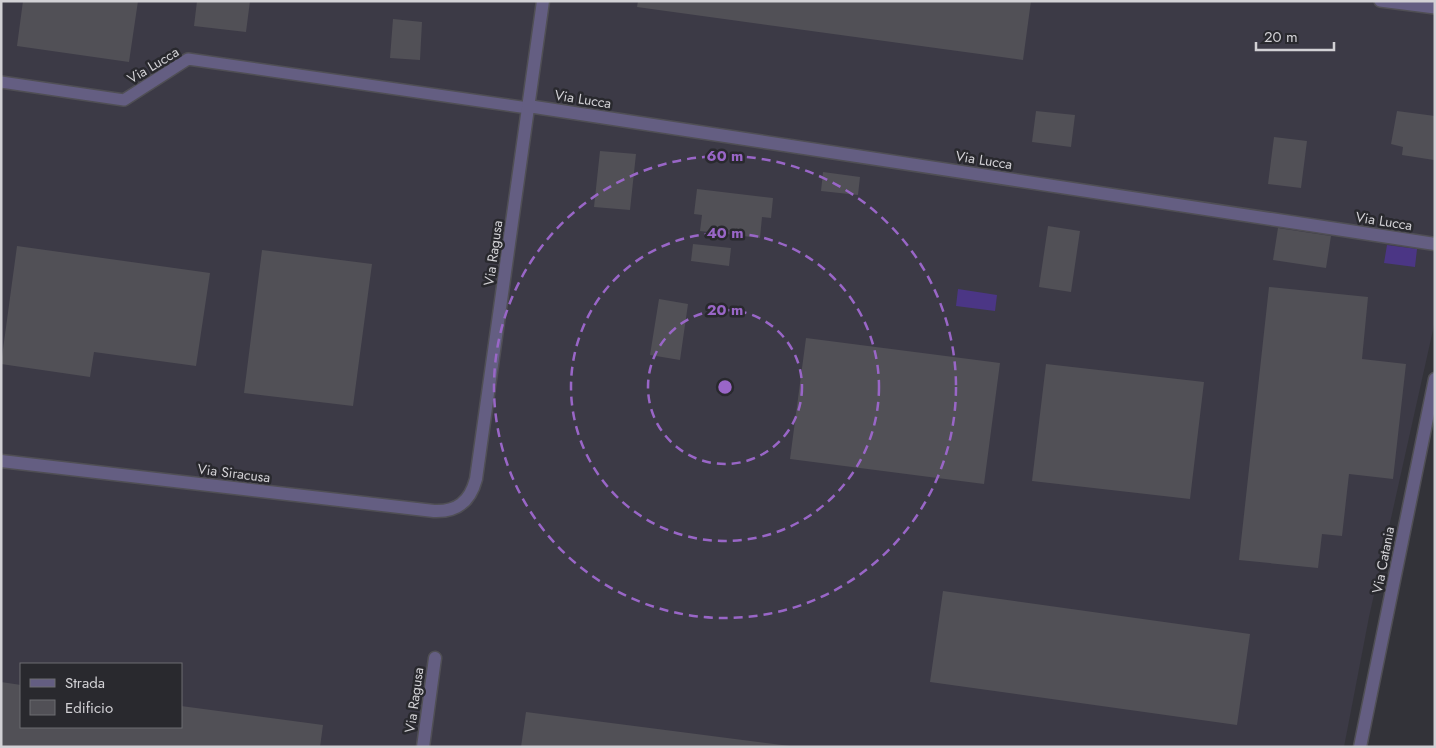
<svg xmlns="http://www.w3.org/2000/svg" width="1436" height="748" font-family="Jost,sans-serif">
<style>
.built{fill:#3c3a46;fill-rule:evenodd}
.water{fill:#4b3685}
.building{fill:#515056}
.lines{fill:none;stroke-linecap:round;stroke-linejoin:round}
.service-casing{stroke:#504f55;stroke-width:14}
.minor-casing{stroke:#504f55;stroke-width:15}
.service{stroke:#645e82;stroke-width:11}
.minor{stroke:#645e82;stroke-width:12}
.ring{fill:none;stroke:#9966c7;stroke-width:2.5;stroke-dasharray:9 6}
.labels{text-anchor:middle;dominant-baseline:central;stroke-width:5;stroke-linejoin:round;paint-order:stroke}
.street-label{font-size:14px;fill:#d2d1d5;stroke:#29292e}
.centre{fill:#9966c7;stroke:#29292e;stroke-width:2.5}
.ring-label{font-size:15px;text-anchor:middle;font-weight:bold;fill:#9966c7;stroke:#29292e;stroke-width:5;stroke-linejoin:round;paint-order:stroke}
</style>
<rect width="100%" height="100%" fill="#333339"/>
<path class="built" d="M 1,1 L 1435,1 L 1435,321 L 1369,617 L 1344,747 L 1,747 ZM 21,664 L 181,664 L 181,727 L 21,727 Z"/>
<path class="water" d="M 1387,245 L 1417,249 L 1415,267 L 1384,263 Z
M 958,289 L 997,295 L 995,311 L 956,306 Z"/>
<path class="building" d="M 23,1 L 138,1 L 129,62 L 17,46 Z
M 197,1 L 250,1 L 246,32 L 194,26 Z
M 638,1 L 1031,1 L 1023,60 L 637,7 Z
M 393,19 L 422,22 L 420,60 L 390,58 Z
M 1036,111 L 1075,115 L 1071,147 L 1032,142 Z
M 1397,111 L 1435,116 L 1434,160 L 1402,155 L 1403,147 L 1391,144 Z
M 1274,137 L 1307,141 L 1301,188 L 1268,184 Z
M 600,151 L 636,154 L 630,210 L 594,207 Z
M 823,172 L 860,177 L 858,195 L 821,191 Z
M 697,189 L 773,198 L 771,218 L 762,217 L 760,238 L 700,231 L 702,215 L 694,214 Z
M 1048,226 L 1080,231 L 1071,292 L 1039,287 Z
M 1278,228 L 1331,236 L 1326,268 L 1273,260 Z
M 693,244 L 731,248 L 729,266 L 691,261 Z
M 17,246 L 210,273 L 196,366 L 94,352 L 90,377 L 1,364 Z
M 262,250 L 372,264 L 353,406 L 244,393 Z
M 1269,287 L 1368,297 L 1362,359 L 1406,364 L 1393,479 L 1349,474 L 1342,536 L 1322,534 L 1318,568 L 1239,560 Z
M 659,299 L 688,304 L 680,360 L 650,355 Z
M 806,338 L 1000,363 L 984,484 L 790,459 Z
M 1046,364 L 1204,382 L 1190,499 L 1032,481 Z
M 943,591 L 1250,634 L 1237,725 L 930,682 Z
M 1,682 L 21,685 L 21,727 L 181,727 L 181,706 L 323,725 L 320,747 L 1,747 Z
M 526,712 L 790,746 L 790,747 L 521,747 Z"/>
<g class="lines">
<defs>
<path id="service" d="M 1380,1 L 1435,8
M 1,82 L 124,100 L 188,59 L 528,108"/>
<path id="minor" d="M 528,106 L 1435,244
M 1,461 L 434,511 C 457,512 470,502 476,479 L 543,1
M 423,747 L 435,658
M 1360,747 L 1435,379"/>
</defs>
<use href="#service" class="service-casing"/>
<use href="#minor" class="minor-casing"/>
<use href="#service" class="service"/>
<use href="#minor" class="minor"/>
</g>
<g class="ring">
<circle cx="725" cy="387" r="77"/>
<circle cx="725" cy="387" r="154"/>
<circle cx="725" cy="387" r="231"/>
</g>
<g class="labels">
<g class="street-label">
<text transform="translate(153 65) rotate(-31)">Via Lucca</text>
<text transform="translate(583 99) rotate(9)">Via Lucca</text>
<text transform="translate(984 160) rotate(9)">Via Lucca</text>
<text transform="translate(1384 221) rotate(9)">Via Lucca</text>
<text transform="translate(493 253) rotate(-82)">Via Ragusa</text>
<text transform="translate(234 473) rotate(7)">Via Siracusa</text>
<text transform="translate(1383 560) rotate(-79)">Via Catania</text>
<text transform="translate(414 700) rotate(-82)">Via Ragusa</text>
</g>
</g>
<circle cx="725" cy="387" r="8" class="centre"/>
<g class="ring-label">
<text x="725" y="161">60 m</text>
<text x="725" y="238">40 m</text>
<text x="725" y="315">20 m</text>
</g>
<rect width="1436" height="748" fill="none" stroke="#d2d1d5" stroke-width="5"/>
<rect x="20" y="663" width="162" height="65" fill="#29292e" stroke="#6d6c71"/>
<rect x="30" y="679" width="25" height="8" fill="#645e82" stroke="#6d6c71"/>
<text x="65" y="688" font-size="15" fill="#d2d1d5">Strada</text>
<rect x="30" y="700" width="25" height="15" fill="#515056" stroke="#6d6c71"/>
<text x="65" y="713" font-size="15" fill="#d2d1d5">Edificio</text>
<path d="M1256 42v8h78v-8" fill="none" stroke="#d2d1d5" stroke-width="2.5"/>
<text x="1264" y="42" font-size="15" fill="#d2d1d5" stroke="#29292e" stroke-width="4" paint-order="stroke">20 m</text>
</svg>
